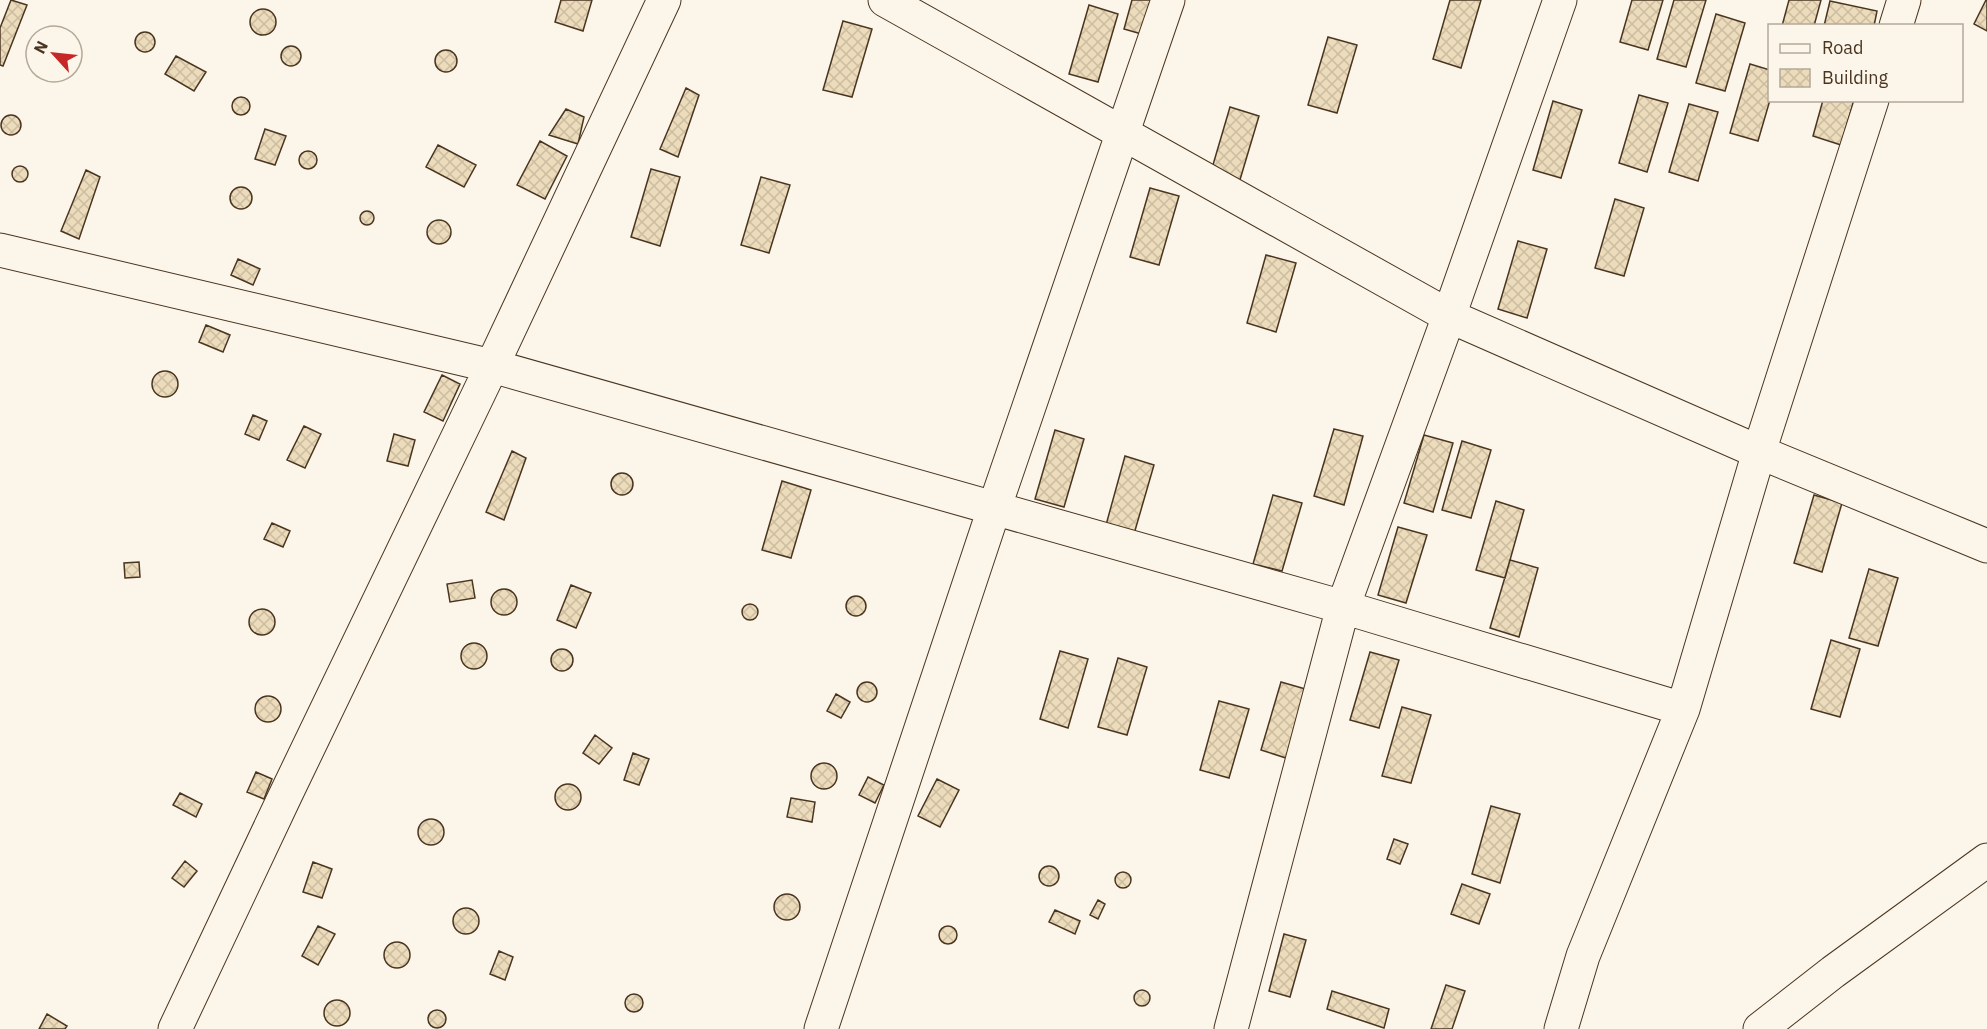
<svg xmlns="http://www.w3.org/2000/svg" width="1987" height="1029" font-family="'IBM Plex Sans',sans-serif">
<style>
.building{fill:url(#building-cross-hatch);stroke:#4a3520;stroke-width:1.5}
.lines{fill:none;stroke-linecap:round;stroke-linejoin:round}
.minor-casing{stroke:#4a3520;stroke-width:35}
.minor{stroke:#fbf6e9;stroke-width:33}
</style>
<defs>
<pattern id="building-cross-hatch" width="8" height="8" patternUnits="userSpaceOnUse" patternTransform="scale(1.5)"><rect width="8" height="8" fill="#ecdcbc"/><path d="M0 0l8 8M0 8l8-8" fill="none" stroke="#ccbda1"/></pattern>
</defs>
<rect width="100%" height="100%" fill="#fbf6e9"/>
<path class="building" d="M 11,0 L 27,5 L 3,66 L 0,65 L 0,28 Z
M 561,0 L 592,0 L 583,31 L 555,22 Z
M 1132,0 L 1163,0 L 1152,37 L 1124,29 Z
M 1450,0 L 1481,0 L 1461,68 L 1433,59 Z
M 1632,0 L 1663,0 L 1648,50 L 1620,42 Z
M 1674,0 L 1706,0 L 1686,67 L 1657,59 Z
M 1789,0 L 1821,0 L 1814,26 L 1782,26 Z
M 1986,0 L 1987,0 L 1987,31 L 1974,24 Z
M 1830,1 L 1877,11 L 1874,26 L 1824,26 Z
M 1089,5 L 1118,14 L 1098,82 L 1069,74 Z
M250 22a13 13 0 1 1 26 0a13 13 0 1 1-26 0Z
M 1716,14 L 1745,23 L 1725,91 L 1696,83 Z
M 843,21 L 872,29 L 852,97 L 823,90 Z
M135 42a10 10 0 1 1 20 0a10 10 0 1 1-20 0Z
M 1328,37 L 1357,45 L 1337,113 L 1308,105 Z
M281 56a10 10 0 1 1 20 0a10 10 0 1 1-20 0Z
M435 61a11 11 0 1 1 22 0a11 11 0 1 1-22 0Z
M 176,56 L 206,72 L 194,91 L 165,74 Z
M 1750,64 L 1770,70 L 1770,100 L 1758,141 L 1730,133 Z
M 686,88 L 699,95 L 678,157 L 660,149 Z
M 1639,95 L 1668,103 L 1647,172 L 1619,163 Z
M232 106a9 9 0 1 1 18 0a9 9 0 1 1-18 0Z
M 1823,100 L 1854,100 L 1841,145 L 1813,136 Z
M 1553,101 L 1582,110 L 1561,178 L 1533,170 Z
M 1689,104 L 1718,112 L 1698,181 L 1669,172 Z
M 1230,107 L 1259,116 L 1239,183 L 1210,175 Z
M 566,109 L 584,117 L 578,144 L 549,135 Z
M1 125a10 10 0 1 1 20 0a10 10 0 1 1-20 0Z
M 265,129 L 286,136 L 275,165 L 255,159 Z
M 540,141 L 567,156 L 545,199 L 517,185 Z
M 438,145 L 476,165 L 464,187 L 426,167 Z
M299 160a9 9 0 1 1 18 0a9 9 0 1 1-18 0Z
M12 174a8 8 0 1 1 16 0a8 8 0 1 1-16 0Z
M 651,169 L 680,177 L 660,246 L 631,237 Z
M 86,170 L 100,177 L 79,239 L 61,231 Z
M 761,177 L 790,185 L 769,253 L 741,245 Z
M230 198a11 11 0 1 1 22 0a11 11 0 1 1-22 0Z
M 1150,188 L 1179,196 L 1159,265 L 1130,257 Z
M 1615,199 L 1644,208 L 1624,276 L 1595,268 Z
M360 218a7 7 0 1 1 14 0a7 7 0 1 1-14 0Z
M427 232a12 12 0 1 1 24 0a12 12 0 1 1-24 0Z
M 1518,241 L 1547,249 L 1527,318 L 1498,309 Z
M 1266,255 L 1296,263 L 1276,332 L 1247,323 Z
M 238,259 L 260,269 L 253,285 L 231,275 Z
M 206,325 L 230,335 L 223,352 L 199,342 Z
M152 384a13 13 0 1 1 26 0a13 13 0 1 1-26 0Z
M 442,375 L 460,384 L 443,421 L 424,412 Z
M 253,415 L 267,421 L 259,440 L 245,434 Z
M 304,426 L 321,434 L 305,468 L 287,460 Z
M 1334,429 L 1363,436 L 1344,505 L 1314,496 Z
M 1055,430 L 1084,439 L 1064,507 L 1035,499 Z
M 394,434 L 415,440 L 408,466 L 387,461 Z
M 1424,435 L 1453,443 L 1433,512 L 1404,503 Z
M 1462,441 L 1491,450 L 1471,518 L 1442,510 Z
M 512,451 L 526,458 L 504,520 L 486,512 Z
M 1125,456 L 1154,465 L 1134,534 L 1106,525 Z
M611 484a11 11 0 1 1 22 0a11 11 0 1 1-22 0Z
M 782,481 L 811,490 L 791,558 L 762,550 Z
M 1273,495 L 1302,503 L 1282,571 L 1253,564 Z
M 1814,495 L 1842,503 L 1822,572 L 1794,563 Z
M 1496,501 L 1524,510 L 1505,578 L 1476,570 Z
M 272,523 L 290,531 L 283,547 L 264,539 Z
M 1398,527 L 1427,535 L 1406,603 L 1378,595 Z
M 1510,560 L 1538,568 L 1519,637 L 1490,628 Z
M 139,562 L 140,577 L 125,578 L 124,563 Z
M 1869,569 L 1898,578 L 1878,646 L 1849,638 Z
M 472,580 L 475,598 L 450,602 L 447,584 Z
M 571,585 L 591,593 L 576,628 L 557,620 Z
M491 602a13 13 0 1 1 26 0a13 13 0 1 1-26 0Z
M846 606a10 10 0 1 1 20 0a10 10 0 1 1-20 0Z
M742 612a8 8 0 1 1 16 0a8 8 0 1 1-16 0Z
M249 622a13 13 0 1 1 26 0a13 13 0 1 1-26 0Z
M 1831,640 L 1860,649 L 1840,717 L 1811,709 Z
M461 656a13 13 0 1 1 26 0a13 13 0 1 1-26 0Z
M551 660a11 11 0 1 1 22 0a11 11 0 1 1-22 0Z
M 1060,651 L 1088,659 L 1068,728 L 1040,719 Z
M 1370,652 L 1399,660 L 1379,728 L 1350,720 Z
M 1118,658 L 1147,667 L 1127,735 L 1098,727 Z
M 1281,682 L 1309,690 L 1289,759 L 1261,750 Z
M857 692a10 10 0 1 1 20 0a10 10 0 1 1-20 0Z
M 836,694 L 850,702 L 841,718 L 827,711 Z
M255 709a13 13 0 1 1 26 0a13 13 0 1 1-26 0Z
M 1219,701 L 1249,709 L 1229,778 L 1200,770 Z
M 1402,707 L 1431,715 L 1411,783 L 1382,776 Z
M 595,735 L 612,748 L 599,764 L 583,753 Z
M 633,753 L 649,759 L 639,785 L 624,780 Z
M811 776a13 13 0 1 1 26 0a13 13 0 1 1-26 0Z
M 256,772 L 272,779 L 264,799 L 247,792 Z
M 868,777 L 884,785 L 875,803 L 859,795 Z
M 937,779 L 959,790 L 940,827 L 918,816 Z
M555 797a13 13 0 1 1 26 0a13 13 0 1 1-26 0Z
M 180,793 L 202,804 L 196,817 L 173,805 Z
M 791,798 L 815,802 L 812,822 L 787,817 Z
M 1491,806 L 1520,814 L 1500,883 L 1472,874 Z
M418 832a13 13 0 1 1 26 0a13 13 0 1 1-26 0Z
M 1394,839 L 1408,844 L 1400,864 L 1387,859 Z
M 185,861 L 197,871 L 184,887 L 172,878 Z
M 313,862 L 332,869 L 322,898 L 303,892 Z
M1039 876a10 10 0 1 1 20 0a10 10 0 1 1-20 0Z
M1115 880a8 8 0 1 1 16 0a8 8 0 1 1-16 0Z
M 1462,884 L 1490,894 L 1479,924 L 1451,914 Z
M774 907a13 13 0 1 1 26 0a13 13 0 1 1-26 0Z
M 1098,900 L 1105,904 L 1098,919 L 1090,915 Z
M453 921a13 13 0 1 1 26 0a13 13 0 1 1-26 0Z
M 1055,910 L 1080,921 L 1075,934 L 1049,922 Z
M939 935a9 9 0 1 1 18 0a9 9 0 1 1-18 0Z
M 318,926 L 335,934 L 318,965 L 302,956 Z
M 1284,934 L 1306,940 L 1290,997 L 1269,991 Z
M384 955a13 13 0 1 1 26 0a13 13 0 1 1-26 0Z
M 499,951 L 513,957 L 505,980 L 490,974 Z
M 1446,985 L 1465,991 L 1452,1029 L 1431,1029 Z
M1134 998a8 8 0 1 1 16 0a8 8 0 1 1-16 0Z
M 1332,991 L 1389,1009 L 1384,1028 L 1327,1009 Z
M625 1003a9 9 0 1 1 18 0a9 9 0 1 1-18 0Z
M324 1013a13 13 0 1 1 26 0a13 13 0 1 1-26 0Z
M428 1019a9 9 0 1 1 18 0a9 9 0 1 1-18 0Z
M 47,1014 L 67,1026 L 65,1029 L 39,1029 Z"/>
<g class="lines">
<defs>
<path id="minor" d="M 885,0 L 1449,316 L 1759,452 L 1987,546
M 1896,26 L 1904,0
M 0,250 L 492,366 L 1343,607 L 1683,709 L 1759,452 L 1872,100
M 175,1029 L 286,794 L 492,366 L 664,0
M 821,1029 L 994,509 L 1168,0
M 1231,1029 L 1343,607 L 1449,316 L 1560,0
M 1561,1029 L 1583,956 L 1683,709
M 1760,1029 L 1833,972 L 1987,860"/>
</defs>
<use href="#minor" class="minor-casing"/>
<use href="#minor" class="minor"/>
</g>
<rect x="1768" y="24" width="195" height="78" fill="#fbf6e9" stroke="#b4a999" stroke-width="1.5"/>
<rect x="1780" y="44" width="30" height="9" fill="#fbf6e9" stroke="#b4a999" stroke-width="1.5"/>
<text x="1822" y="54" font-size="18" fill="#4a3520">Road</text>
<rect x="1780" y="69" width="30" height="18" fill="url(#building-cross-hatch)" stroke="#b4a999" stroke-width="1.5"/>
<text x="1822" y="84" font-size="18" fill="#4a3520">Building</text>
<g transform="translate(54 54) rotate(297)"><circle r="28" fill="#fbf6e9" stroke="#b4a999" stroke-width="1.5"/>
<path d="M0-4.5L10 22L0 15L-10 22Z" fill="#c62828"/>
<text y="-9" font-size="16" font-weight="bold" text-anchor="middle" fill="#4a3520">N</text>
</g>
</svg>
